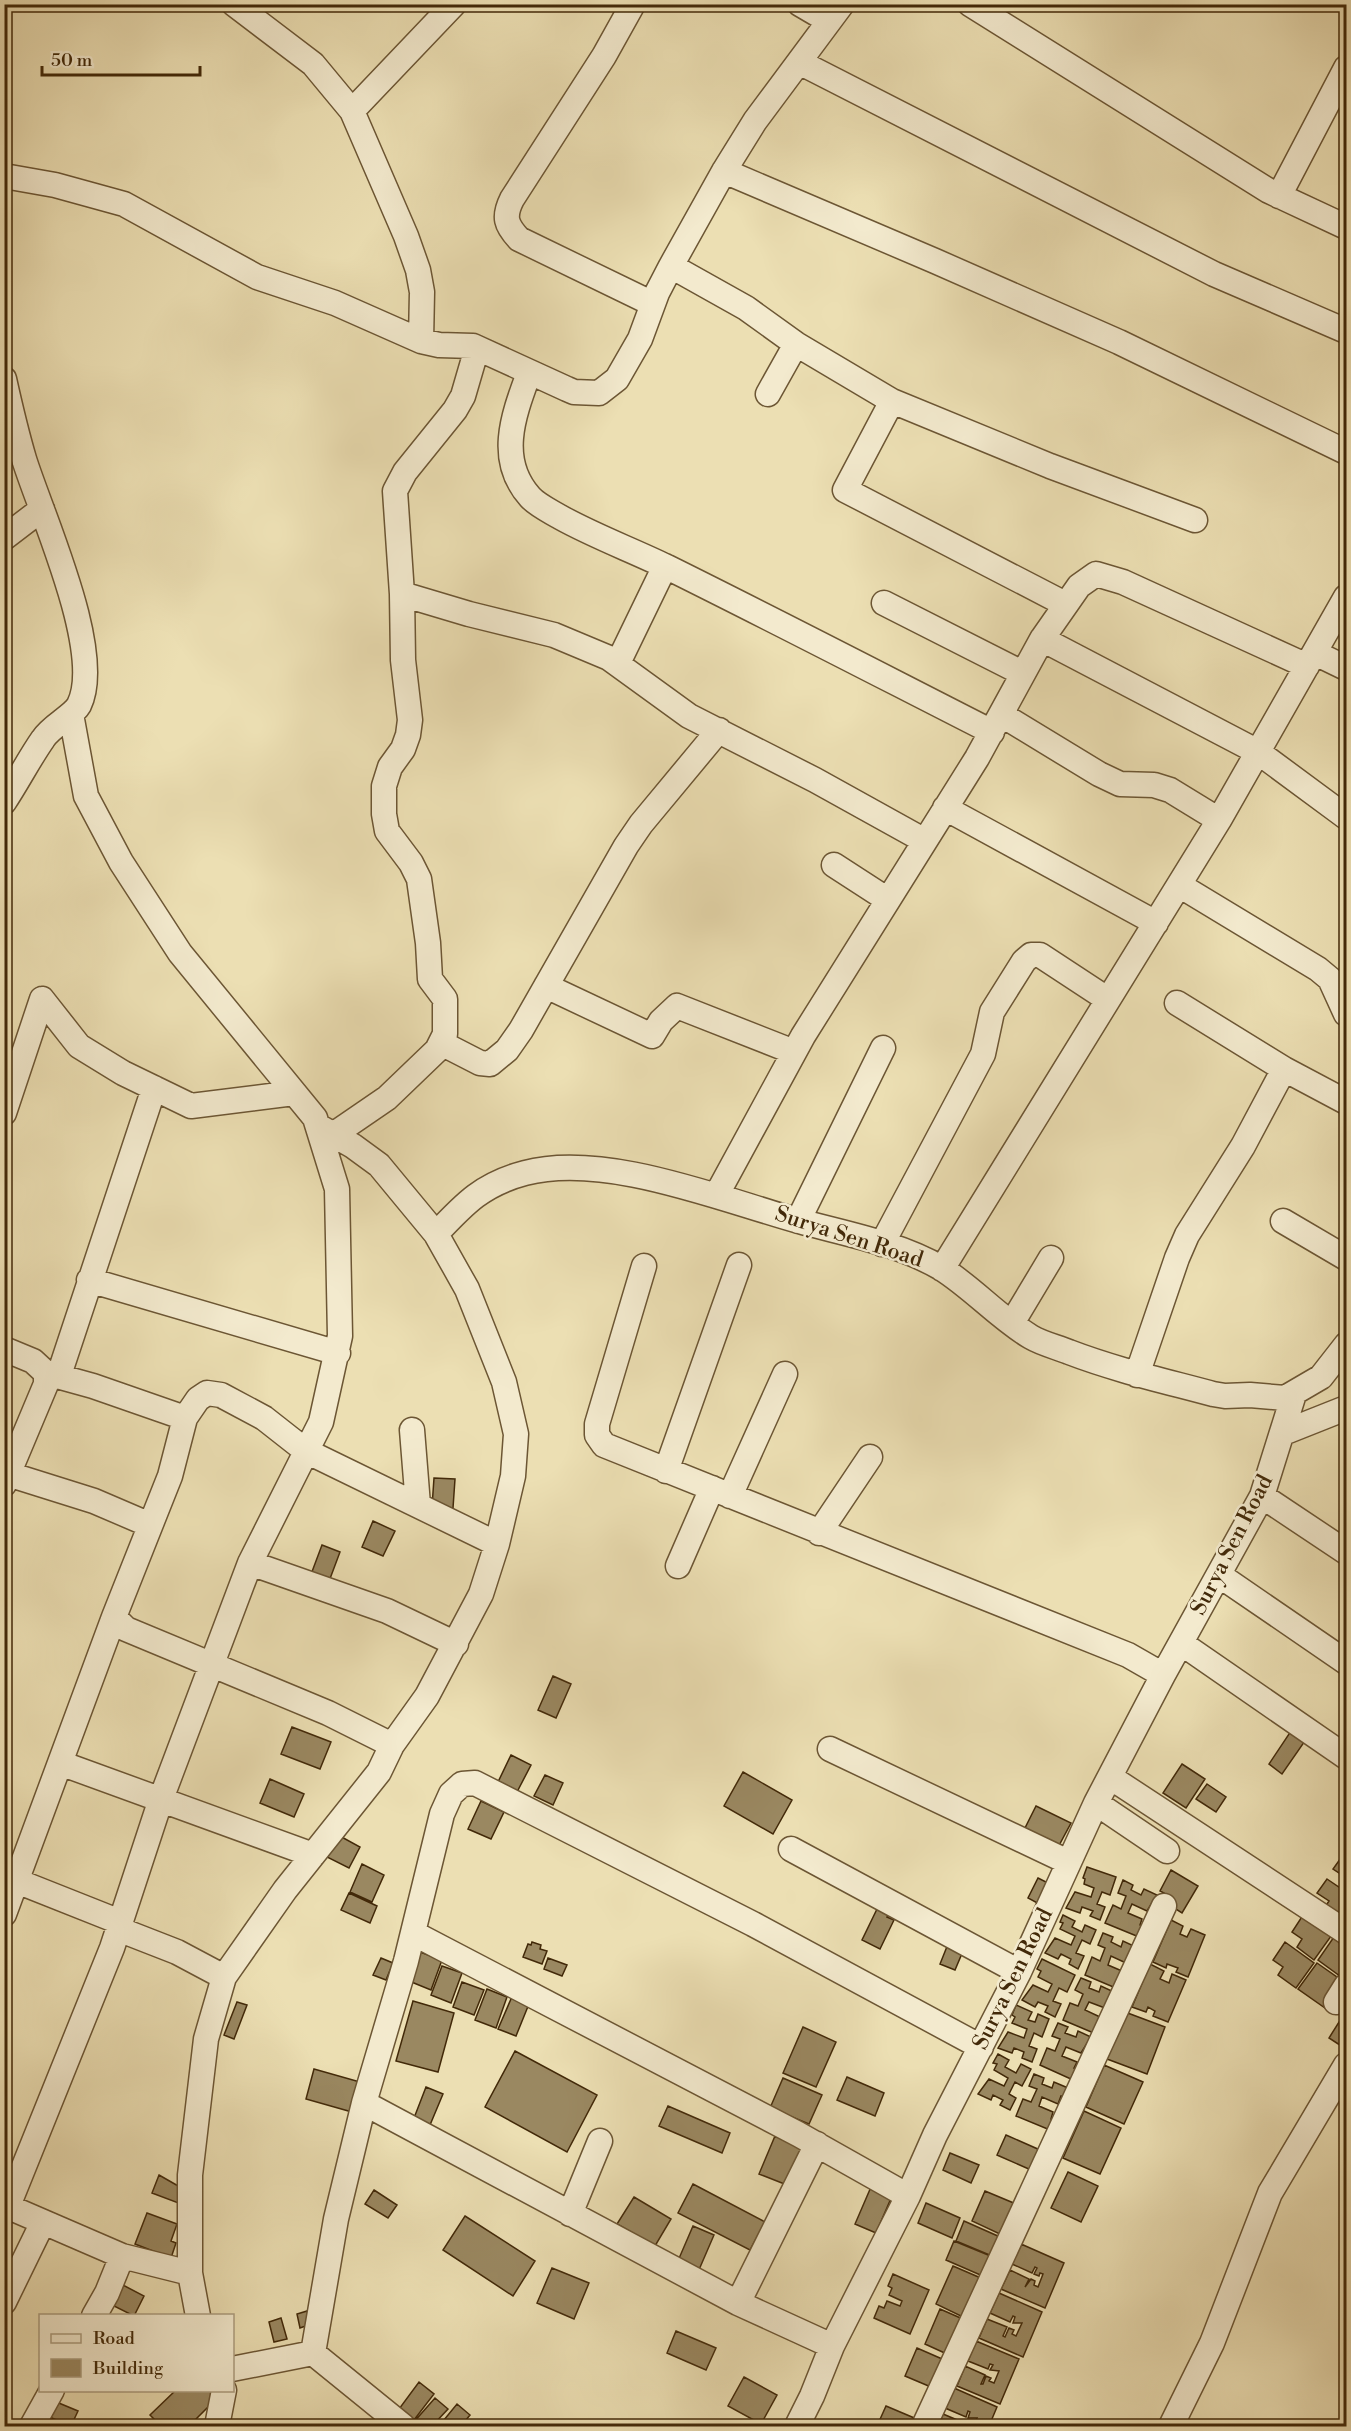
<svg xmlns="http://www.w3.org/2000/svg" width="1351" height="2431" font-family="'Libre Bodoni',serif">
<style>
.building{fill:#9a8861;stroke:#422909;stroke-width:1.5}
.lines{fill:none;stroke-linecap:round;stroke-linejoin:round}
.street-casing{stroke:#6c5634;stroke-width:27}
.street{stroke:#f3eace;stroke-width:24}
.labels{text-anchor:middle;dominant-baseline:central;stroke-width:5;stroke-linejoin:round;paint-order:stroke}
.street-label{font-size:22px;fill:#422909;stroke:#f3eace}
</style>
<rect width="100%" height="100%" fill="#ecdfb3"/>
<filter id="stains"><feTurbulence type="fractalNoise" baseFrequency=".00333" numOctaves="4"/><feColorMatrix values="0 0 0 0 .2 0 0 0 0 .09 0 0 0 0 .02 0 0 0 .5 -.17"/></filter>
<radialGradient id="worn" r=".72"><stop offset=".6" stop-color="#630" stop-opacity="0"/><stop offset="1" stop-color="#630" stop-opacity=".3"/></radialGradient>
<path class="building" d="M 434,1478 L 455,1479 L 453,1508 L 432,1507 Z
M 373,1521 L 395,1531 L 383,1556 L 362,1547 Z
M 322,1545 L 340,1552 L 328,1584 L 310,1577 Z
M 553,1676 L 571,1684 L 556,1718 L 538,1710 Z
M 292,1727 L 331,1742 L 320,1769 L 281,1754 Z
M 1293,1728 L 1307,1738 L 1282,1774 L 1269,1764 Z
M 511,1755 L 531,1765 L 517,1792 L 498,1782 Z
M 1182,1764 L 1205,1779 L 1186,1808 L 1163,1793 Z
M 743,1772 L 792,1800 L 773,1834 L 724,1806 Z
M 545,1775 L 563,1783 L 553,1805 L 534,1796 Z
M 270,1779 L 304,1794 L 294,1817 L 260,1803 Z
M 1207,1784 L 1226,1797 L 1216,1812 L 1196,1799 Z
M 481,1801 L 504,1812 L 491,1839 L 468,1829 Z
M 1036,1806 L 1071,1823 L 1056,1851 L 1022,1834 Z
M 338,1835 L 360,1847 L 349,1868 L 327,1857 Z
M 1343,1855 L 1346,1857 L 1346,1889 L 1340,1885 L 1345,1877 L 1333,1869 Z
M 362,1864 L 384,1875 L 372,1902 L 350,1892 Z
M 1087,1867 L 1116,1877 L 1110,1895 L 1102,1892 L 1097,1904 L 1105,1907 L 1100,1920 L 1090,1916 L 1093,1911 L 1082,1907 L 1080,1913 L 1066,1908 L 1075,1892 L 1091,1897 L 1094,1888 L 1084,1884 L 1085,1879 L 1083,1878 Z
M 1171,1870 L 1198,1886 L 1182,1913 L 1160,1899 L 1164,1893 L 1160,1891 Z
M 1038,1878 L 1052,1885 L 1041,1905 L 1028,1898 Z
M 1327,1879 L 1346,1892 L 1346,1914 L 1343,1919 L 1325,1907 L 1329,1901 L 1317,1893 Z
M 1123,1880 L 1133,1885 L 1131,1890 L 1141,1895 L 1144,1889 L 1157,1895 L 1147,1911 L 1132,1904 L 1128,1913 L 1142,1919 L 1140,1925 L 1143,1927 L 1139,1937 L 1105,1923 L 1113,1905 L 1121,1909 L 1126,1896 L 1118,1893 Z
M 349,1893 L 377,1906 L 370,1923 L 341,1910 Z
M 878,1907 L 889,1913 L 887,1917 L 894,1920 L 880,1949 L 862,1940 Z
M 1305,1912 L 1334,1932 L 1314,1960 L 1297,1947 L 1302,1939 L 1292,1932 Z
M 1063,1915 L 1075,1921 L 1072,1927 L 1082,1932 L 1085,1925 L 1096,1930 L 1090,1944 L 1082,1940 L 1076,1953 L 1084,1956 L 1078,1969 L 1069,1964 L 1071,1959 L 1061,1954 L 1058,1959 L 1045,1953 L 1055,1938 L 1071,1945 L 1075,1936 L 1060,1929 L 1063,1923 L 1060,1922 Z
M 1171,1920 L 1183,1926 L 1180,1934 L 1187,1937 L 1191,1929 L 1205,1935 L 1188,1977 L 1176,1972 L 1178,1968 L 1167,1964 L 1166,1968 L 1153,1962 Z
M 1103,1933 L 1113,1937 L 1111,1942 L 1121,1947 L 1123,1941 L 1136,1947 L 1126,1963 L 1111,1956 L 1108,1965 L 1122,1971 L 1118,1989 L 1085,1975 L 1092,1957 L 1100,1961 L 1105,1948 L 1098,1945 Z
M 1336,1934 L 1346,1942 L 1346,1976 L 1344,1979 L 1318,1960 Z
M 532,1942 L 541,1945 L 540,1949 L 547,1951 L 542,1964 L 523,1957 L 528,1944 L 531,1945 Z
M 1285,1942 L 1314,1963 L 1296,1988 L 1278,1975 L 1283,1967 L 1273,1960 Z
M 948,1944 L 963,1951 L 955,1970 L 940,1964 Z
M 420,1952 L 442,1960 L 431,1990 L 409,1981 Z
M 381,1958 L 393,1963 L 386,1980 L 373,1975 Z
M 548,1958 L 567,1965 L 562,1976 L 544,1969 Z
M 1042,1959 L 1075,1975 L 1067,1992 L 1059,1988 L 1053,2001 L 1061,2004 L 1055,2017 L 1045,2012 L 1048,2006 L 1038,2002 L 1035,2007 L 1022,2000 L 1033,1985 L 1048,1992 L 1052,1984 L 1038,1977 L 1041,1971 L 1037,1969 Z
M 1317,1963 L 1344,1982 L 1325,2008 L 1298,1989 Z
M 1150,1964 L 1164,1971 L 1160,1979 L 1169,1983 L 1172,1974 L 1186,1980 L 1168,2022 L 1153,2016 L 1155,2011 L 1148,2007 L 1146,2012 L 1132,2007 Z
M 442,1966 L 462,1973 L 451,2003 L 431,1995 Z
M 1081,1978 L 1091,1982 L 1089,1988 L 1099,1992 L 1101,1986 L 1114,1992 L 1105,2008 L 1089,2002 L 1085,2010 L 1100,2017 L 1096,2034 L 1063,2020 L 1070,2003 L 1078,2006 L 1083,1994 L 1075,1990 Z
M 462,1982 L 484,1990 L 474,2015 L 453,2007 Z
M 487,1989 L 507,1997 L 496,2028 L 475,2020 Z
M 514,1992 L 531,1999 L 516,2036 L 498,2029 Z
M 413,2001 L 454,2013 L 438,2072 L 396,2061 Z
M 237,2002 L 247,2005 L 234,2039 L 224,2035 Z
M 1016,2005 L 1032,2012 L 1028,2020 L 1035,2022 L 1038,2014 L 1049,2019 L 1042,2037 L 1034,2033 L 1029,2046 L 1037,2049 L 1032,2062 L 1022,2058 L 1024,2052 L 1014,2048 L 1012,2053 L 998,2048 L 1008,2032 L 1024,2038 L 1027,2029 L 1012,2023 L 1015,2017 L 1012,2015 Z
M 1125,2012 L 1165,2027 L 1147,2074 L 1107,2059 Z
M 1339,2022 L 1346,2027 L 1346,2049 L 1329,2038 Z
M 1058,2023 L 1068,2027 L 1065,2033 L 1076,2037 L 1078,2031 L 1091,2037 L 1081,2053 L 1066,2047 L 1062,2056 L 1077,2062 L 1074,2068 L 1077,2069 L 1073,2080 L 1040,2065 L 1047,2048 L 1055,2051 L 1060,2039 L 1052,2036 Z
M 803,2027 L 836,2042 L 816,2087 L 783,2073 Z
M 515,2051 L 597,2095 L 567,2152 L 485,2107 Z
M 998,2054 L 1009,2060 L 1005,2067 L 1016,2073 L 1021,2064 L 1031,2069 L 1022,2086 L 1015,2082 L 1009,2094 L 1016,2098 L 1010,2110 L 1000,2105 L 1003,2100 L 993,2095 L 991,2100 L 978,2094 L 989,2079 L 1004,2086 L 1008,2078 L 994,2070 L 997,2064 L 993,2063 Z
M 1104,2065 L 1143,2082 L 1124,2124 L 1086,2107 Z
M 314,2069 L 360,2082 L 352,2112 L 306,2099 Z
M 1034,2074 L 1044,2078 L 1042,2084 L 1052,2088 L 1054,2082 L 1068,2088 L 1064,2097 L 1061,2096 L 1058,2104 L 1042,2097 L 1039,2106 L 1053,2112 L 1051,2119 L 1054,2120 L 1050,2130 L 1016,2116 L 1023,2099 L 1031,2102 L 1037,2089 L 1029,2086 Z
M 847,2077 L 884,2093 L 875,2116 L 837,2100 Z
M 783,2078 L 822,2095 L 809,2124 L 770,2108 Z
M 426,2087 L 443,2094 L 430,2125 L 414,2118 Z
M 668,2106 L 730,2133 L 722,2153 L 659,2126 Z
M 1084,2111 L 1121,2128 L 1100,2174 L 1063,2158 Z
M 1006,2135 L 1040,2150 L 1031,2170 L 997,2155 Z
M 775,2136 L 803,2148 L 787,2185 L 759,2174 Z
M 950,2153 L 979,2165 L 971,2183 L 943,2170 Z
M 1068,2172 L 1098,2186 L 1081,2222 L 1051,2208 Z
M 159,2175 L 180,2187 L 181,2204 L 152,2193 Z
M 693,2184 L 765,2222 L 750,2250 L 678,2213 Z
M 871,2187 L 892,2196 L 876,2233 L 855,2224 Z
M 374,2190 L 397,2205 L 388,2218 L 365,2204 Z
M 985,2191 L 1016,2204 L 1002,2235 L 972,2221 Z
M 634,2197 L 671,2219 L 655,2246 L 617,2224 Z
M 926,2203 L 960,2218 L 952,2238 L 918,2223 Z
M 147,2213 L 177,2224 L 171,2241 L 176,2243 L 171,2258 L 135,2244 Z
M 465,2216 L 535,2261 L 513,2296 L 443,2250 Z
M 964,2221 L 1000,2237 L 992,2256 L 956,2241 Z
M 693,2226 L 714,2235 L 698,2272 L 677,2263 Z
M 954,2241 L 993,2257 L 985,2277 L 946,2260 Z
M 1021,2244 L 1064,2263 L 1045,2308 L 1001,2289 L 1010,2270 L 1029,2279 L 1025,2287 L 1031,2279 L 1035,2281 L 1034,2285 L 1038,2287 L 1043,2274 L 1040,2273 L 1039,2276 L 1034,2274 L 1037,2268 L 1035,2267 L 1032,2273 L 1012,2264 Z
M 953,2266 L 983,2279 L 965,2318 L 936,2304 Z
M 552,2268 L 589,2283 L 574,2319 L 537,2303 Z
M 893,2274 L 929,2290 L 910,2334 L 874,2318 L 879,2306 L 884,2308 L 887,2301 L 900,2306 L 902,2301 L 889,2295 L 892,2288 L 888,2286 Z
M 119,2283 L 144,2296 L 134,2316 L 108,2303 Z
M 999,2293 L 1042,2312 L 1023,2357 L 979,2338 L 987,2319 L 1007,2327 L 1003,2336 L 1005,2337 L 1009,2328 L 1014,2330 L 1012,2334 L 1016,2336 L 1022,2323 L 1013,2323 L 1015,2317 L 1013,2316 L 1010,2322 L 990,2313 Z
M 940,2309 L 965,2320 L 949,2355 L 925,2344 Z
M 307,2311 L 311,2324 L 300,2328 L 297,2314 Z
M 281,2318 L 287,2339 L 274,2342 L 269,2322 Z
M 676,2331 L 716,2348 L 706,2370 L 667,2353 Z
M 976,2341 L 1019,2359 L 1000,2404 L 957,2386 L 965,2366 L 985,2375 L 981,2384 L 983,2384 L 986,2376 L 991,2378 L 989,2381 L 994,2383 L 999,2371 L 990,2370 L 993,2365 L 990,2364 L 988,2369 L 968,2361 Z
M 917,2348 L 949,2362 L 938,2390 L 905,2376 Z
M 744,2377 L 777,2395 L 761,2424 L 728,2406 Z
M 419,2382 L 434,2394 L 414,2420 L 399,2409 Z
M 954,2388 L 997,2407 L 989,2426 L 973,2426 L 977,2418 L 968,2418 L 970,2412 L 968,2411 L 966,2417 L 945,2408 Z
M 176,2390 L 213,2390 L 217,2398 L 189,2426 L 161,2426 L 150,2415 Z
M 435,2398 L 448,2409 L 432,2426 L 417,2426 L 413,2423 Z
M 54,2401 L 78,2411 L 71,2426 L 47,2416 Z
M 457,2404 L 470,2415 L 461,2426 L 439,2426 Z
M 886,2406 L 919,2420 L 916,2426 L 877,2426 Z
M 943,2414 L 962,2422 L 960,2426 L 937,2426 Z"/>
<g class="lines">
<defs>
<path id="street" d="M 234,4 L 313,64 L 352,111 L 406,236 L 418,270 L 422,292 L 421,341
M 633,4 L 604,56 L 512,199 C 503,217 506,225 519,239 L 653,304
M 800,4 L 829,21
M 970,4 L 1269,191 L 1346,227
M 799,62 L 1214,274 L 1346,331
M 352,111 L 454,4
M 724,171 L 935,261 L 1119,342 L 1346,452
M 4,176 L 55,185 L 124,204 L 257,277 L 335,303 L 421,341 L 439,345 L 473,346 L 567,389 L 574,392 L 599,393 L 617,379 L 640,339 L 657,293 L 671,266 L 724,171 L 755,121 L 842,4
M 1279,196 L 1346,68
M 671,266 L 746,308 L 796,344 L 892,401 L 1050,466 L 1195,520
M 529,373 C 514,414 496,459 530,497 C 537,505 550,511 560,517 C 594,536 632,550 667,567 C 776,621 884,677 992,732
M 4,379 C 10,406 16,432 24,459 C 41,514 105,652 79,705 C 73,716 51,726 43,739 C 29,759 18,781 4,802
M 768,394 L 796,344
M 892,401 L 845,490 L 1065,604
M 4,538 L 42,509
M 402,594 L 469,614 L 554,635 L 609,658 L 689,716 L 815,780 L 925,841
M 884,603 L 1022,673
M 1042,639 L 1258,752 L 1346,817
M 1315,653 L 1346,668
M 618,663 L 665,566
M 1002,715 L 1099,774 L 1120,784 L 1154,785 L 1170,790 L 1219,820
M 945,808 L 1156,923
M 834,865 L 888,900
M 1179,885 L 1318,969 L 1330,979 L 1346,1014
M 546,986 L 652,1036 L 661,1021 L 677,1006 L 794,1052
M 42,999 L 79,1046 L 123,1073 L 191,1106 L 294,1093
M 1177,1003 L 1284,1069 L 1346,1102
M 441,1043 L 480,1063 L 490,1064 L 507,1050 L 521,1030 L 626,846 L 641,824 L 719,730
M 4,1113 L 42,999
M 333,1135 L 387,1098 L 437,1050 L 445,1034 L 445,999 L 430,979 L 428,943 L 419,879 L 411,863 L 387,831 L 384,814 L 384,786 L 390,767 L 403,749 L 408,735 L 410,720 L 403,660 L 402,594 L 395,491 L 405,472 L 455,410 L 463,396 L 477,348
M 716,1196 L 803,1036 L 977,758 L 1042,639 L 1079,586 L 1096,574 L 1123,582 L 1307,666
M 798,1221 L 883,1048
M 1283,1221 L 1346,1258
M 436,1234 C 465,1203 483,1184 525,1173 C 605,1152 720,1199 799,1221 C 846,1234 898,1243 941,1268 C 973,1288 999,1318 1031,1337 C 1043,1344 1057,1347 1069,1352 C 1116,1370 1165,1381 1213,1394 L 1225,1396 L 1250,1395 L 1285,1398 L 1321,1377 L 1346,1345
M 882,1244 L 983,1054 L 992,1012 L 1024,961 L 1031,955 L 1040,955 L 1107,999
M 644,1266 L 597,1424 L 597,1435 L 604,1445 L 1128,1655 L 1163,1675
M 942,1269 L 1219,820 L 1346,597
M 89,1280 L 338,1353
M 1012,1323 L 1051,1258
M 4,1349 L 33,1361 L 46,1373 L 46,1384 L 4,1484
M 46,1373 L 93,1386 L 185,1418 L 198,1399 L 207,1393 L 221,1395 L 264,1418 L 306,1451 L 497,1544
M 59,1375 L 154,1088
M 1137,1375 L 1177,1258 L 1187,1235 L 1243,1146 L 1284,1069
M 185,1418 L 170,1476 L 114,1617 L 126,1629 L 328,1713 L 392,1745
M 412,1430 L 418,1505
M 1283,1433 L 1346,1408
M 666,1471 L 739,1265
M 8,1474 L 94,1501 L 150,1525
M 730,1496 L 785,1374
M 1262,1496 L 1346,1552
M 819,1533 L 870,1457
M 250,1563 L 387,1611 L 456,1644
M 678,1566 L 712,1488
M 1219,1575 L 1346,1662
M 1181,1643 L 1346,1757
M 830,1749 L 1068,1862
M 60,1763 L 313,1855
M 1110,1777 L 1346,1932
M 1096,1803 L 1167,1851
M 791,1849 L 1019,1972
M 4,1876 L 120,1922
M 4,1914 L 114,1617
M 118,1929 L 177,1952 L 224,1977
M 413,1933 L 798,2134 L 908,2196
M 1336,2002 L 1346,1986
M 364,2103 L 738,2303 L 832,2346
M 4,2205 L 122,2256 L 190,2273
M 8,2206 L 112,1948 L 161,1799 L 250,1563 L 321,1422 L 340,1336 L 337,1189 L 315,1118 L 180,953 L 121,862 L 86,796 L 71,714
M 570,2214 L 600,2141
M 4,2302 L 43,2222
M 738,2303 L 817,2144
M 94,2316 L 107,2293 L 122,2256
M 198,2316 L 190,2273 L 190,2175 L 206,2039 L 224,1977 L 285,1890 L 379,1772 L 392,1745 L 427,1696 L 481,1594 L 497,1544 L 513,1476 L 516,1434 L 504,1382 L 467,1289 L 436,1234 L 379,1165 L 353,1146 L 318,1126
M 313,2353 L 336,2219 L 364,2103 L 406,1961 L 442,1814 L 451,1794 L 462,1784 L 475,1783 L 753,1924 L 981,2047
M 232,2369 L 313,2353 L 403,2426
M 32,2426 L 52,2390
M 217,2426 L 224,2390
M 797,2426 L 812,2396 L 832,2346 L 908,2196 L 935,2135 L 1019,1972 L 1096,1803 L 1163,1675 L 1262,1496 L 1294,1394
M 924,2426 L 1164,1906
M 1171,2426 L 1212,2343 L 1270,2193 L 1346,2065"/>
</defs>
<use href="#street" class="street-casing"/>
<use href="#street" class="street"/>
</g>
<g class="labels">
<g class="street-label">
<text transform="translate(849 1237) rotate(18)">Surya Sen Road</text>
<text transform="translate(1232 1545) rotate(-63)">Surya Sen Road</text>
<text transform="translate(1013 1979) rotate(-64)">Surya Sen Road</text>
</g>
</g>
<rect width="1351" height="2431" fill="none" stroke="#ecdfb3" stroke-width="24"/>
<rect x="6" y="6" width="1339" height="2419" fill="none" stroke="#422909" stroke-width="3"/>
<rect x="12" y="12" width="1327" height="2407" fill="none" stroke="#422909" stroke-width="1.5"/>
<rect x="39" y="2314" width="195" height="78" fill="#f3eace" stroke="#ac9d7f" stroke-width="1.5"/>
<rect x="51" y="2334" width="30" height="9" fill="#f3eace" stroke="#ac9d7f" stroke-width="1.5"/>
<text x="93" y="2344" font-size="18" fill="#422909">Road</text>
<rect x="51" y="2359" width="30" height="18" fill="#9a8861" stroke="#ac9d7f" stroke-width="1.5"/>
<text x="93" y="2374" font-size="18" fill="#422909">Building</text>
<path d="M42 66v9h158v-9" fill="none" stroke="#422909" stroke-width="3"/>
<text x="51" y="66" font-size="18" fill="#422909" stroke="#f3eace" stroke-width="4.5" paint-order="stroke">50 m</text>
<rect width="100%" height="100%" filter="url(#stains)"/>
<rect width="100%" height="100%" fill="url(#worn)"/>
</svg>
